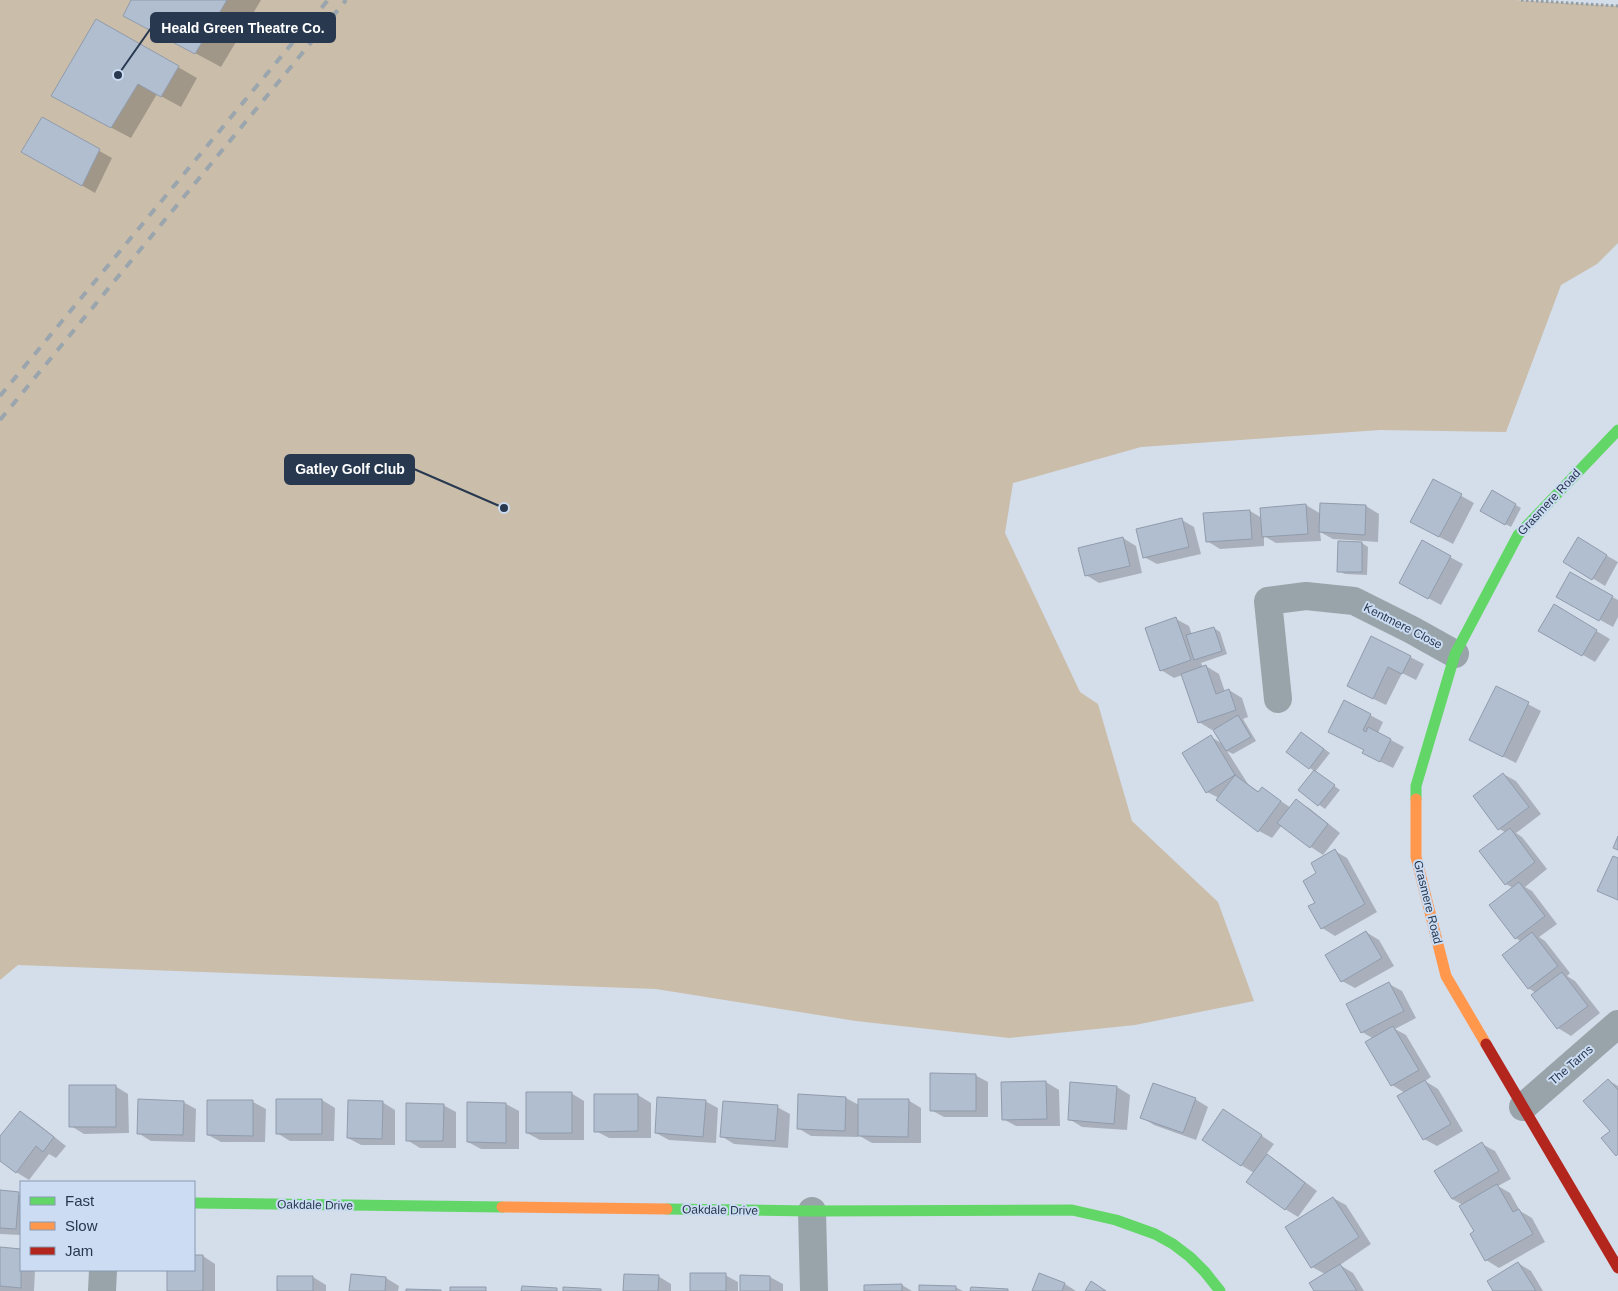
<svg xmlns="http://www.w3.org/2000/svg" width="1618" height="1291" font-family="Arial,sans-serif">
<style>
.green{fill:#cabdaa}
.shadow{fill:#0003}
.building{fill:#b1bed0;stroke:#909bab}
.lines{fill:none;stroke-linecap:round;stroke-linejoin:round}
.path{stroke:#939ea4;stroke-width:3;stroke-dasharray:2.5 2.5;stroke-linecap:butt}
.street{stroke:#98a4a9;stroke-width:28}
.fast{stroke:#63d668;stroke-width:11}
.slow{stroke:#ff974d;stroke-width:11}
.jam{stroke:#b3261e;stroke-width:11}
.rail{stroke:#9aa5ad;stroke-width:4;stroke-dasharray:9 9;stroke-linecap:butt}
.labels{text-anchor:middle;dominant-baseline:central;stroke-width:4;stroke-linejoin:round;paint-order:stroke}
.street-label{font-size:12px;fill:#27384f;stroke:#cbdcf3}
.leader{fill:none;stroke:#27384f;stroke-width:2}
.callout-dot{fill:#27384f;stroke:#cbdcf3;stroke-width:2}
.callout{fill:#27384f;stroke:#27384f;stroke-width:2}
.callout-label{font-size:14px;text-anchor:middle;font-weight:bold;fill:#fff}
</style>
<rect width="100%" height="100%" fill="#d4ddea"/>
<path class="green" d="M 0,0 L 1515,0 L 1618,6 L 1618,243 L 1597,264 L 1561,285 L 1506,432 L 1380,430 L 1141,447 L 1013,483 L 1005,533 L 1080,692 L 1098,704 L 1132,821 L 1218,902 L 1254,1001 L 1135,1025 L 1009,1038 L 856,1021 L 656,989 L 18,965 L 0,980 Z"/>
<path class="shadow" d="M 133,0 L 261,0 L 221,67 L 124,15 Z
M 178,67 L 197,78 L 181,107 L 157,94 L 131,138 L 72,107 Z
M 42,119 L 112,158 L 95,193 L 23,151 Z
M 1433,480 L 1474,503 L 1453,544 L 1424,529 Z
M 1492,492 L 1521,508 L 1511,527 L 1482,511 Z
M 1321,504 L 1366,506 L 1379,514 L 1378,542 L 1333,539 L 1320,532 L 1321,541 L 1276,543 L 1264,536 L 1264,546 L 1220,549 L 1207,541 L 1250,511 L 1262,518 L 1261,509 L 1306,505 L 1321,514 Z
M 1182,520 L 1194,527 L 1201,554 L 1157,564 L 1144,557 Z
M 1123,538 L 1136,546 L 1142,573 L 1099,583 L 1086,575 Z
M 1578,539 L 1618,562 L 1605,586 L 1565,561 Z
M 1339,543 L 1362,543 L 1368,547 L 1367,575 L 1345,574 L 1338,571 Z
M 1450,557 L 1463,564 L 1441,605 L 1413,590 Z
M 1570,574 L 1618,600 L 1618,617 L 1613,627 L 1571,604 Z
M 1554,606 L 1610,639 L 1595,662 L 1540,630 Z
M 1176,619 L 1189,626 L 1192,635 L 1214,628 L 1220,632 L 1227,654 L 1201,663 L 1203,667 L 1206,666 L 1219,674 L 1225,692 L 1229,690 L 1242,698 L 1248,717 L 1243,719 L 1256,741 L 1233,754 L 1227,751 L 1248,784 L 1259,792 L 1262,788 L 1291,808 L 1296,801 L 1309,808 L 1340,833 L 1323,855 L 1311,847 L 1282,825 L 1272,838 L 1259,831 L 1218,800 L 1219,798 L 1207,792 L 1211,737 L 1223,744 L 1214,729 L 1212,730 L 1199,722 L 1182,675 L 1174,678 L 1161,670 Z
M 1372,638 L 1424,664 L 1416,680 L 1402,673 L 1386,705 L 1361,693 Z
M 1497,688 L 1541,711 L 1516,763 L 1484,747 Z
M 1370,715 L 1383,722 L 1378,733 L 1404,747 L 1393,768 L 1377,760 L 1365,750 L 1343,739 Z
M 1302,733 L 1330,753 L 1315,772 L 1340,790 L 1325,809 L 1299,790 L 1314,771 L 1310,768 Z
M 1503,774 L 1516,781 L 1541,814 L 1516,833 L 1522,837 L 1547,869 L 1525,887 L 1532,891 L 1557,924 L 1539,937 L 1545,941 L 1570,973 L 1567,976 L 1575,981 L 1600,1013 L 1571,1036 L 1558,1028 L 1536,993 L 1528,988 L 1521,942 L 1516,938 L 1513,888 L 1506,884 L 1505,832 L 1499,829 Z
M 1335,851 L 1347,858 L 1377,912 L 1335,936 L 1322,928 L 1317,903 L 1318,874 Z
M 1366,932 L 1379,940 L 1394,966 L 1355,988 L 1342,981 Z
M 1389,984 L 1402,991 L 1416,1018 L 1395,1029 L 1406,1035 L 1431,1077 L 1425,1081 L 1438,1089 L 1463,1131 L 1437,1146 L 1424,1139 L 1405,1093 L 1392,1085 L 1374,1039 L 1362,1032 Z
M 975,1075 L 988,1082 L 988,1117 L 944,1117 L 931,1110 Z
M 1608,1080 L 1618,1086 L 1618,1155 L 1611,1131 Z
M 1046,1082 L 1059,1090 L 1060,1126 L 1016,1126 L 1003,1119 Z
M 115,1086 L 128,1094 L 129,1133 L 84,1134 L 71,1126 Z
M 1117,1087 L 1130,1095 L 1127,1130 L 1082,1127 L 1069,1119 Z
M 571,1093 L 584,1101 L 584,1140 L 540,1140 L 527,1133 Z
M 638,1095 L 651,1103 L 651,1138 L 609,1138 L 596,1131 Z
M 846,1098 L 859,1105 L 908,1100 L 921,1108 L 921,1143 L 872,1143 L 858,1135 L 858,1137 L 811,1136 L 798,1128 Z
M 1195,1099 L 1208,1107 L 1196,1140 L 1154,1125 L 1142,1117 Z
M 322,1100 L 335,1108 L 334,1141 L 290,1141 L 277,1133 Z
M 705,1101 L 718,1108 L 716,1143 L 669,1140 L 656,1133 Z
M 183,1102 L 196,1109 L 195,1142 L 151,1141 L 138,1133 Z
M 253,1102 L 266,1109 L 265,1142 L 221,1142 L 208,1135 Z
M 382,1102 L 395,1110 L 395,1145 L 361,1145 L 348,1138 Z
M 506,1104 L 519,1111 L 519,1149 L 481,1149 L 468,1142 Z
M 443,1105 L 456,1112 L 456,1148 L 420,1148 L 407,1140 Z
M 777,1107 L 790,1114 L 788,1148 L 734,1144 L 721,1136 Z
M 20,1113 L 33,1120 L 66,1146 L 56,1158 L 49,1154 L 29,1180 L 16,1172 L 0,1159 L 0,1138 Z
M 1236,1118 L 1274,1144 L 1266,1155 L 1280,1163 L 1317,1191 L 1298,1217 L 1285,1209 L 1254,1173 L 1241,1165 Z
M 1482,1144 L 1495,1151 L 1511,1179 L 1498,1186 L 1510,1193 L 1520,1211 L 1532,1218 L 1545,1242 L 1499,1268 L 1486,1260 L 1463,1205 L 1452,1199 Z
M 0,1192 L 21,1195 L 21,1235 L 0,1234 Z
M 1333,1198 L 1346,1205 L 1371,1244 L 1340,1265 L 1353,1273 L 1364,1291 L 1315,1291 L 1325,1274 L 1312,1267 Z
M 0,1249 L 21,1250 L 21,1270 L 35,1270 L 34,1291 L 0,1291 Z
M 194,1256 L 203,1256 L 215,1264 L 215,1291 L 168,1291 L 168,1270 L 194,1270 Z
M 1518,1263 L 1531,1271 L 1543,1291 L 1494,1291 Z
M 725,1275 L 738,1282 L 738,1291 L 691,1291 Z
M 1040,1275 L 1065,1284 L 1076,1291 L 1034,1291 Z
M 658,1276 L 671,1284 L 671,1291 L 625,1291 Z
M 313,1277 L 326,1285 L 326,1291 L 278,1291 Z
M 770,1277 L 783,1284 L 783,1291 L 741,1291 Z
M 386,1278 L 399,1286 L 398,1291 L 351,1291 Z
M 902,1285 L 912,1291 L 866,1291 Z
M 955,1287 L 963,1291 L 920,1291 Z"/>
<path class="building" d="M 131,0 L 227,0 L 195,54 L 123,16 Z
M 96,19 L 179,66 L 161,97 L 138,84 L 111,128 L 51,96 Z
M 42,117 L 100,149 L 82,186 L 21,152 Z
M 1433,479 L 1462,494 L 1439,537 L 1410,522 Z
M 1492,490 L 1516,504 L 1505,525 L 1480,511 Z
M 1320,503 L 1366,505 L 1365,535 L 1319,532 Z
M 1306,504 L 1308,534 L 1262,537 L 1260,508 Z
M 1250,510 L 1252,539 L 1206,542 L 1203,513 Z
M 1182,518 L 1189,547 L 1143,558 L 1136,529 Z
M 1123,537 L 1130,566 L 1085,576 L 1078,548 Z
M 1578,537 L 1607,555 L 1592,580 L 1563,562 Z
M 1422,540 L 1451,556 L 1428,599 L 1399,583 Z
M 1338,541 L 1362,542 L 1362,572 L 1337,572 Z
M 1570,572 L 1613,596 L 1599,621 L 1556,597 Z
M 1554,604 L 1597,630 L 1582,656 L 1538,631 Z
M 1176,617 L 1191,660 L 1160,671 L 1145,628 Z
M 1214,627 L 1222,651 L 1194,660 L 1186,635 Z
M 1371,636 L 1411,656 L 1402,674 L 1388,667 L 1373,699 L 1347,686 Z
M 1206,665 L 1216,694 L 1229,689 L 1236,710 L 1198,723 L 1181,674 Z
M 1496,686 L 1529,702 L 1503,757 L 1469,740 Z
M 1344,700 L 1371,714 L 1363,730 L 1366,732 L 1368,727 L 1391,739 L 1380,762 L 1362,753 L 1364,750 L 1328,732 Z
M 1238,715 L 1251,737 L 1226,751 L 1213,730 Z
M 1301,732 L 1324,749 L 1309,769 L 1286,752 Z
M 1211,735 L 1235,775 L 1206,793 L 1182,753 Z
M 1314,770 L 1335,785 L 1318,806 L 1298,790 Z
M 1503,773 L 1529,807 L 1498,830 L 1473,796 Z
M 1235,775 L 1258,792 L 1262,787 L 1281,801 L 1258,832 L 1216,800 Z
M 1296,799 L 1328,824 L 1310,848 L 1277,823 Z
M 1510,828 L 1535,862 L 1505,885 L 1479,851 Z
M 1618,836 L 1618,850 L 1613,848 Z
M 1335,849 L 1365,904 L 1321,929 L 1308,906 L 1315,903 L 1303,881 L 1316,873 L 1311,863 Z
M 1613,856 L 1618,858 L 1618,900 L 1597,891 Z
M 1519,882 L 1545,916 L 1515,939 L 1489,905 Z
M 1366,931 L 1382,958 L 1341,982 L 1325,955 Z
M 1532,932 L 1558,966 L 1528,989 L 1502,955 Z
M 1562,972 L 1588,1006 L 1557,1029 L 1531,995 Z
M 1389,982 L 1404,1011 L 1361,1033 L 1346,1004 Z
M 1393,1026 L 1419,1070 L 1391,1086 L 1365,1042 Z
M 930,1073 L 976,1074 L 976,1111 L 930,1111 Z
M 1608,1079 L 1618,1090 L 1618,1154 L 1616,1156 L 1601,1138 L 1610,1131 L 1583,1101 Z
M 1425,1080 L 1451,1124 L 1423,1140 L 1397,1096 Z
M 1046,1081 L 1047,1119 L 1002,1120 L 1001,1082 Z
M 1070,1082 L 1117,1086 L 1114,1124 L 1068,1120 Z
M 1153,1083 L 1196,1098 L 1183,1133 L 1140,1118 Z
M 69,1085 L 116,1085 L 116,1127 L 69,1127 Z
M 526,1092 L 572,1092 L 572,1133 L 526,1133 Z
M 594,1094 L 638,1094 L 638,1131 L 594,1132 Z
M 798,1094 L 846,1097 L 845,1131 L 797,1129 Z
M 657,1097 L 706,1100 L 703,1137 L 655,1133 Z
M 138,1099 L 184,1101 L 183,1135 L 137,1134 Z
M 276,1099 L 322,1099 L 322,1134 L 276,1134 Z
M 858,1099 L 909,1099 L 908,1137 L 858,1136 Z
M 207,1100 L 253,1100 L 253,1136 L 207,1135 Z
M 348,1100 L 383,1101 L 382,1139 L 347,1138 Z
M 723,1101 L 778,1105 L 775,1141 L 720,1137 Z
M 467,1102 L 506,1103 L 506,1143 L 467,1142 Z
M 406,1103 L 444,1104 L 443,1141 L 406,1141 Z
M 1223,1109 L 1262,1135 L 1241,1166 L 1202,1140 Z
M 20,1111 L 54,1137 L 43,1152 L 36,1146 L 16,1173 L 0,1161 L 0,1136 Z
M 1482,1142 L 1499,1171 L 1452,1199 L 1434,1171 Z
M 1267,1154 L 1305,1183 L 1285,1210 L 1246,1182 Z
M 1497,1184 L 1513,1212 L 1519,1209 L 1533,1234 L 1485,1261 L 1470,1234 L 1474,1231 L 1459,1206 Z
M 0,1190 L 19,1192 L 16,1229 L 0,1228 Z
M 1333,1197 L 1359,1237 L 1311,1268 L 1285,1227 Z
M 0,1247 L 21,1249 L 21,1288 L 0,1286 Z
M 194,1255 L 203,1255 L 203,1291 L 167,1291 L 167,1270 L 194,1270 Z
M 1518,1262 L 1536,1291 L 1493,1291 L 1487,1281 Z
M 1340,1264 L 1357,1291 L 1314,1291 L 1309,1283 Z
M 690,1273 L 726,1273 L 726,1291 L 690,1291 Z
M 1039,1273 L 1065,1283 L 1062,1291 L 1032,1291 Z
M 351,1274 L 386,1277 L 385,1291 L 349,1291 Z
M 624,1274 L 659,1275 L 658,1291 L 623,1291 Z
M 740,1275 L 770,1276 L 770,1291 L 740,1291 Z
M 277,1276 L 313,1276 L 313,1291 L 277,1291 Z
M 1091,1281 L 1106,1291 L 1085,1291 Z
M 902,1284 L 902,1291 L 864,1291 L 864,1285 Z
M 919,1285 L 956,1286 L 956,1291 L 919,1291 Z
M 522,1286 L 557,1288 L 557,1291 L 521,1291 Z
M 450,1287 L 486,1287 L 486,1291 L 450,1291 Z
M 563,1287 L 601,1289 L 601,1291 L 563,1291 Z
M 971,1287 L 1008,1289 L 1008,1291 L 970,1291 Z
M 406,1289 L 441,1290 L 441,1291 L 406,1291 Z"/>
<g class="lines">
<path class="path" d="M 1521,0 L 1618,6"/>
<path class="street" d="M 1278,699 L 1268,601 L 1306,596 L 1354,601 L 1412,630 L 1455,654
M 1523,1107 L 1618,1024
M 812,1211 L 814,1291
M 102,1291 L 103,1270"/>
<path class="fast" d="M 1416,799 L 1416,786 L 1455,654 L 1518,535 L 1618,430
M 194,1203 L 502,1207
M 667,1209 L 812,1211 L 1072,1210 L 1116,1220 L 1155,1234 L 1173,1244 L 1190,1257 L 1205,1272 L 1220,1291"/>
<path class="slow" d="M 1416,799 L 1416,857 L 1446,976 L 1486,1044
M 502,1207 L 667,1209"/>
<path class="jam" d="M 1486,1044 L 1618,1268"/>
<path class="rail" d="M 0,396 L 328,0
M 0,420 L 346,0"/>
</g>
<g class="labels">
<g class="street-label">
<text transform="translate(1549 502) rotate(-47)">Grasmere Road</text>
<text transform="translate(1403 626) rotate(27)">Kentmere Close</text>
<text transform="translate(1428 902) rotate(76)">Grasmere Road</text>
<text transform="translate(1571 1065) rotate(-41)">The Tarns</text>
<text transform="translate(315 1205) rotate(1)">Oakdale Drive</text>
<text transform="translate(720 1210) rotate(1)">Oakdale Drive</text>
</g>
</g>
<path class="leader" d="M118 75L151 28M504 508L414 469"/>
<g class="callout-dot">
<circle cx="118" cy="75" r="5"/>
<circle cx="504" cy="508" r="5"/>
</g>
<g class="callout">
<rect x="151" y="13" width="184" height="29" rx="5"/>
<rect x="285" y="455" width="129" height="29" rx="5"/>
</g>
<g class="callout-label">
<text x="243" y="33">Heald Green Theatre Co.</text>
<text x="350" y="474">Gatley Golf Club</text>
</g>
<rect x="20" y="1181" width="175" height="90" fill="#cbdcf3" stroke="#899ab1"/>
<rect x="30" y="1197" width="25" height="8" fill="#63d668" stroke="#899ab1"/>
<text x="65" y="1206" font-size="15" fill="#27384f">Fast</text>
<rect x="30" y="1222" width="25" height="8" fill="#ff974d" stroke="#899ab1"/>
<text x="65" y="1231" font-size="15" fill="#27384f">Slow</text>
<rect x="30" y="1247" width="25" height="8" fill="#b3261e" stroke="#899ab1"/>
<text x="65" y="1256" font-size="15" fill="#27384f">Jam</text>
</svg>
